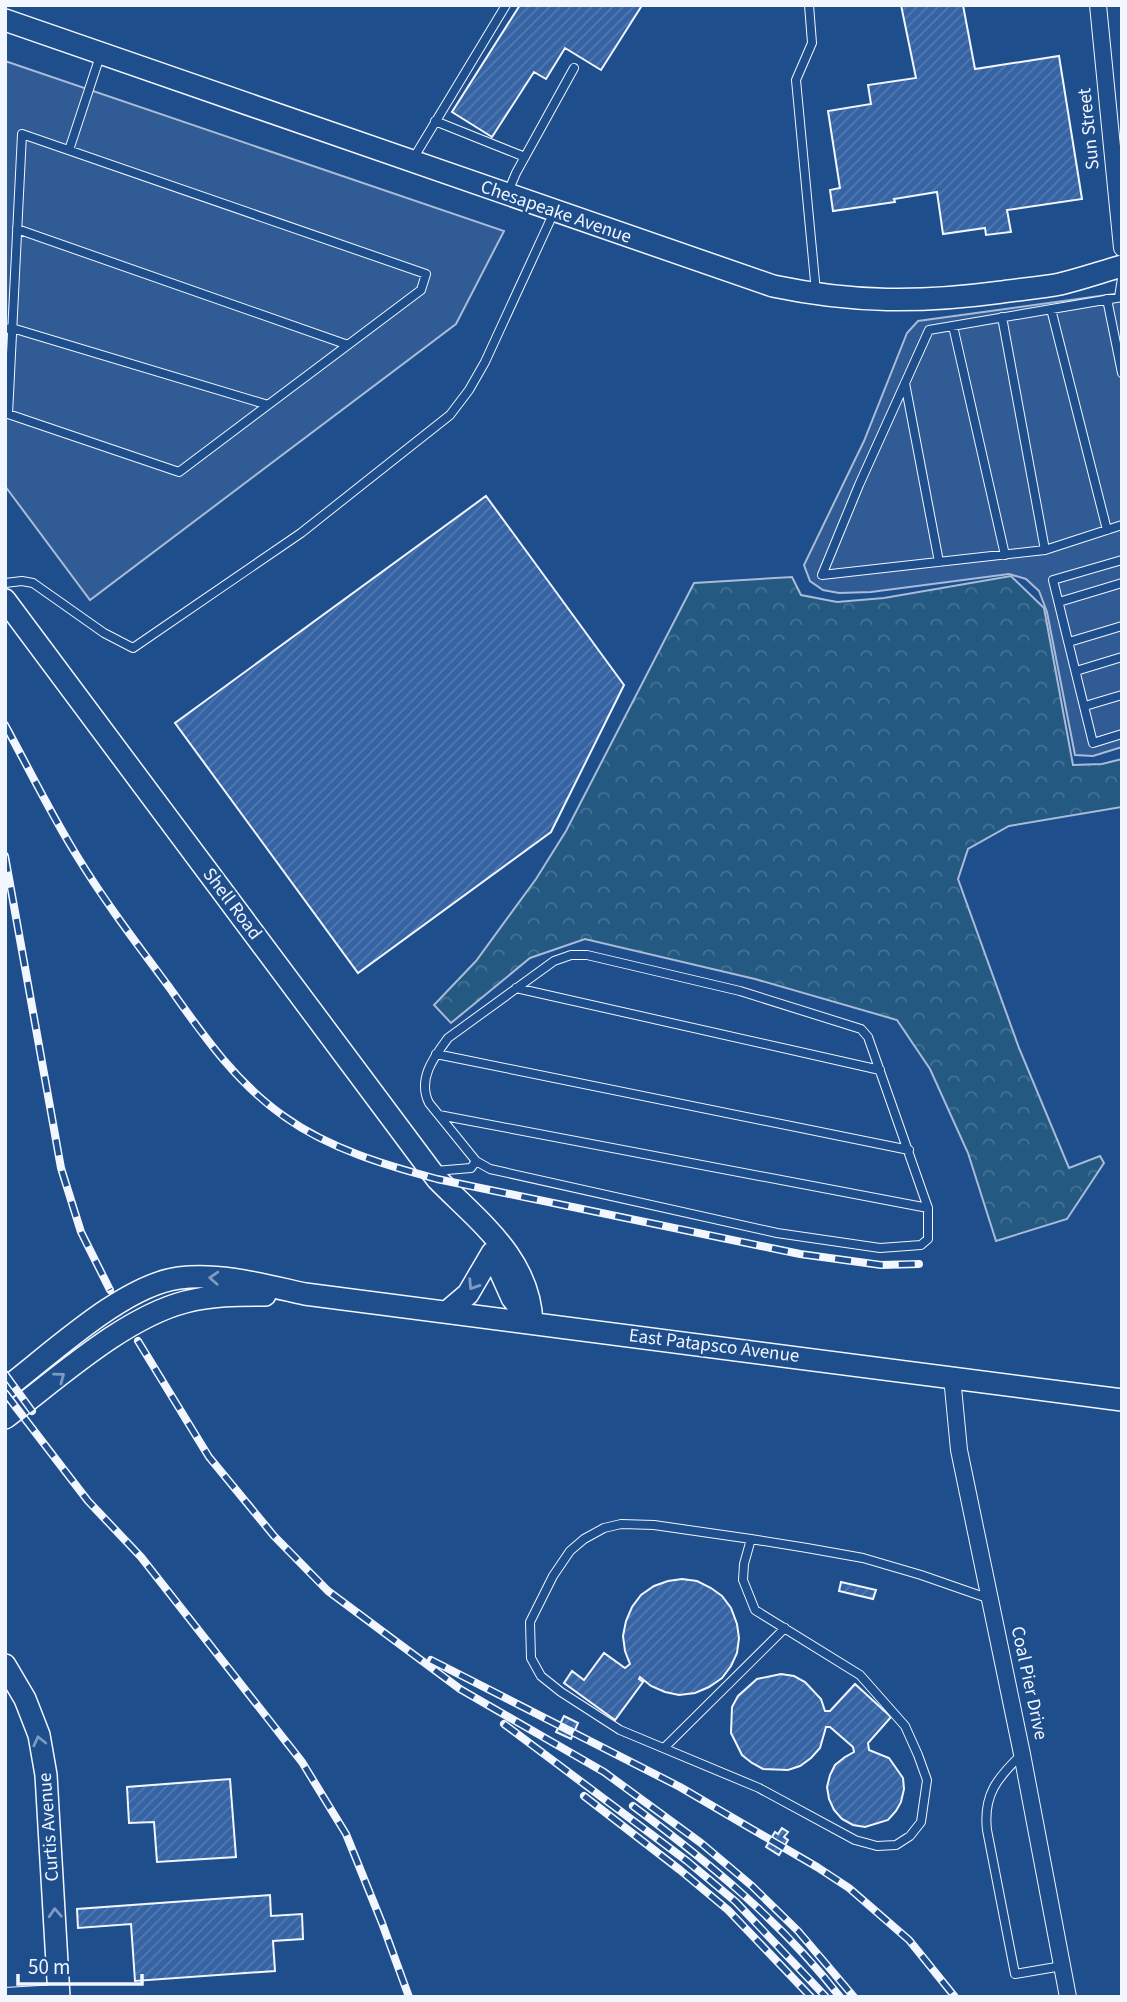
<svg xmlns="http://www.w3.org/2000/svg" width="1127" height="2002" font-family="'Source Sans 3',sans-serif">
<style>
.forest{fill:url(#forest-crowns);stroke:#a8bbd7;stroke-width:2}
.parking{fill:#305b95;stroke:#a8bbd7;stroke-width:2}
.building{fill:url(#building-hatch);stroke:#f2f6ff;stroke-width:2}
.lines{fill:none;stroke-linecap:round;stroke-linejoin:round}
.lane-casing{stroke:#f2f6ff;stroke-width:10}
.street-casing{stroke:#f2f6ff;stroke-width:18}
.secondary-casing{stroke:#f2f6ff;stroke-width:24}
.lane{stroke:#1f4e8c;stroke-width:8}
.street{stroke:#1f4e8c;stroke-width:16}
.secondary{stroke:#1f4e8c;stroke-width:21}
.rail-casing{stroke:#f2f6ff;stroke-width:8}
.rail{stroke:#1f4e8c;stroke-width:5;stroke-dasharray:16;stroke-linecap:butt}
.oneway{stroke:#7e9ac0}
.labels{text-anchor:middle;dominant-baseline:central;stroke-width:5;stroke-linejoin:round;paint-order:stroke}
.street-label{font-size:19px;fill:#f2f6ff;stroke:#1f4e8c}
</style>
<defs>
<pattern id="forest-crowns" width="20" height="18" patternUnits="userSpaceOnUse" patternTransform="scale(1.75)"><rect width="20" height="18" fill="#245a82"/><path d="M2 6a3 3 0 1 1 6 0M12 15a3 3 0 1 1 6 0" fill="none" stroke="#447295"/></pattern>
<pattern id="building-hatch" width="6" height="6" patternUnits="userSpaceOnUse" patternTransform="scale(1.75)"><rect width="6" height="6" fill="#3563a3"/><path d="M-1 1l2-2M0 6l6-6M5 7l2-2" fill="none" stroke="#537ab1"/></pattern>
</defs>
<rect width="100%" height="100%" fill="#1f4e8c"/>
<path class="forest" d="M 1011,576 L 1044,608 L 1073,765 L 1102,764 L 1122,759 L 1122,807 L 1009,826 L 968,849 L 958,879 L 1019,1048 L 1069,1168 L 1100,1156 L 1104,1163 L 1067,1219 L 996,1241 L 968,1153 L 930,1069 L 897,1020 L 755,979 L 585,939 L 530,958 L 451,1023 L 434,1005 L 476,961 L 536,879 L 566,831 L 694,583 L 792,577 L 801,595 L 837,602 L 884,598 Z"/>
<path class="parking" d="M 5,61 L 504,231 L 456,324 L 90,600 L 5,486 Z
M 1122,293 L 1122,747 L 1093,756 L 1075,755 L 1047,612 L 1039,591 L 1026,579 L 1009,574 L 871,592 L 839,593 L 823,590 L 810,581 L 804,565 L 864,441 L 907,333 L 918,321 Z"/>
<path class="building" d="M 520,5 L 637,5 L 641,7 L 601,70 L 565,48 L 546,79 L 534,72 L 492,137 L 452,112 Z
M 901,5 L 963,5 L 975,69 L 1059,56 L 1082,199 L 1007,210 L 1011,232 L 986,235 L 985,228 L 943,234 L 937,192 L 894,199 L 895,202 L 833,211 L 830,190 L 840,188 L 828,111 L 871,104 L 868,85 L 916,78 Z
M 486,496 L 624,685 L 551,832 L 358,973 L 175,723 Z
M 682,1579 L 697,1581 L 711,1588 L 722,1596 L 731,1608 L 737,1624 L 739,1638 L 737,1653 L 731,1666 L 722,1678 L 709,1687 L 695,1693 L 679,1695 L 665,1692 L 651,1686 L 640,1677 L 639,1679 L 643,1682 L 615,1720 L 564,1683 L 572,1671 L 584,1680 L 604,1653 L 625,1668 L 630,1664 L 625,1651 L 623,1636 L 626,1621 L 632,1607 L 641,1595 L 654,1586 L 668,1581 Z
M 841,1582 L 876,1590 L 873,1599 L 839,1591 Z
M 781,1674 L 794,1676 L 805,1682 L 821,1699 L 825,1711 L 830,1711 L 855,1684 L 891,1717 L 868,1743 L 869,1750 L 889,1758 L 903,1778 L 904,1789 L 901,1802 L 896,1811 L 888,1820 L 865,1827 L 853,1825 L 842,1819 L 834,1810 L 829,1799 L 827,1787 L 830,1775 L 835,1765 L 845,1757 L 854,1752 L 853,1747 L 830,1727 L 826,1727 L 820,1748 L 811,1758 L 800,1766 L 788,1770 L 763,1769 L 752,1763 L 742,1755 L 731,1733 L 732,1707 L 738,1696 L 757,1679 Z
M 564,1716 L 578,1723 L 571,1739 L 556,1732 Z
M 230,1779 L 236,1857 L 157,1862 L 154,1822 L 129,1823 L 127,1787 Z
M 782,1828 L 788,1832 L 784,1837 L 788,1840 L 779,1855 L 766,1847 L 775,1832 L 778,1834 Z
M 270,1895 L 271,1916 L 302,1914 L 303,1939 L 273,1941 L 275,1971 L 135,1981 L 131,1924 L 78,1928 L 77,1909 Z"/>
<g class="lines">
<defs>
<path id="lane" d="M 809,5 L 812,43 L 796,80 L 816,292
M 435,121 L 525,157
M 22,134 L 426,274 L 421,290 L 179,472 L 8,414 Z
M 69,150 L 101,53
M 413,159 L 506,5
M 508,192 L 516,173 L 574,68
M 17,229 L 348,345
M 1119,297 L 1122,278
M 1122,297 L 929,330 L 859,485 L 822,575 L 1045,550 L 1122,525
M 1107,299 L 1122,373
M 1051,309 L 1107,530
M 1002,317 L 1045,550
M 953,326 L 1005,555
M 5,329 L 12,328 L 268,405
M 905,383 L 939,562
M 1122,560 L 1053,580 L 1093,743 L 1122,734
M 5,583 L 22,581 L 33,583 L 104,633 L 133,648 L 301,533 L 450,415 L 469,390 L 485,362 L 554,212
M 1059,602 L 1122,583
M 1069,642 L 1122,626
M 1076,671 L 1122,657
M 1085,706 L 1122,695
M 516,988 L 880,1070
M 436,1054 L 909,1150
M 439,1115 L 928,1208
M 435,1171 L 471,1168 L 476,1161 L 490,1169 L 777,1233 L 880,1248 L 921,1245 L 928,1239 L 928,1208 L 868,1037 L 861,1029 L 740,991 L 587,955 L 571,955 L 554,961 L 448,1038 C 434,1057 417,1079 429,1103 L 476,1161
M 751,1539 L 744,1564 L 743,1580 L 755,1610 L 860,1675 L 905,1726 L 918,1755 L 927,1780 L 921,1822 L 910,1836 L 896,1845 L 877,1846 L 855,1840 L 759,1788 L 620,1730 L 561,1692 L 541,1676 L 531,1658 L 530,1622 L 553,1576 L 570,1551 L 584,1539 L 604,1528 L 621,1524 L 654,1525 L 751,1539 L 807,1548 L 863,1558 L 921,1575 L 990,1599
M 665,1747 L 785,1628
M 1022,1754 C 997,1778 983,1795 987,1830 L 1015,1974 L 1062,1966"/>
<path id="street" d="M 1098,5 L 1122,248
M 952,1377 L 959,1450 L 1022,1754 L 1068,1997
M 5,1996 L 58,1993"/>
<path id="secondary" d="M 5,20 L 773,286 C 854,303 920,303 1002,292 C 1021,289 1041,288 1060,284 C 1081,279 1101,272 1122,266
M 5,600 L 437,1179 C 478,1221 530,1258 532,1323
M 492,1253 L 512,1298 L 532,1323
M 448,1311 L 468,1294 L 492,1253
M 5,1389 C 50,1355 123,1285 179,1278 C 221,1273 264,1285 305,1294 L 1122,1400
M 5,1418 C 56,1380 123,1318 185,1302 C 211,1295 238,1295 265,1295
M 5,1665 L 25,1699 L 39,1735 L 46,1775 L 59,1997"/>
</defs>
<use href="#lane" class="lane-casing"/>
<use href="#street" class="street-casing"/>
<use href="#secondary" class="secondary-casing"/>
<use href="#lane" class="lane"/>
<use href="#street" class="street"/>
<use href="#secondary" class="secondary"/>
<defs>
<path id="rail" d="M 5,725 C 29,769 51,814 77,856 C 105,902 137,944 169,987 C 203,1035 236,1083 285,1117 C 330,1149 385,1165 437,1179 L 800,1254 L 881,1265 L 919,1264
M 5,856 L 61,1168 L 81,1232 L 110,1290
M 138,1341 L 209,1457 L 274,1536 L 328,1591 L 460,1689 L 604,1772 L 701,1843 L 752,1886 L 798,1931 L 854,1997
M 5,1374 L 32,1411
M 5,1393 L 88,1501 L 141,1557 L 302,1762 L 346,1834 L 382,1923 L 409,1997
M 431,1660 L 680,1787 L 817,1867 L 849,1888 L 909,1940 L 955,1997
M 504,1724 L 687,1861 L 736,1902 L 826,1997
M 584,1796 L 680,1870 L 728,1910 L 811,1997
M 633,1806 C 708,1862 782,1922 840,1997"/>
</defs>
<use href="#rail" class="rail-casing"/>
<use href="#rail" class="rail"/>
</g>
<defs><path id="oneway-chevron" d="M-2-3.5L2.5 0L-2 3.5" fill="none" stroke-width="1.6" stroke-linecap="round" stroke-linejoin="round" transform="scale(1.75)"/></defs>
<g class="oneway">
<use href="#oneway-chevron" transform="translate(214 1278) rotate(-177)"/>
<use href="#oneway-chevron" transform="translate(473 1285) rotate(123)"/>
<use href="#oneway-chevron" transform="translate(60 1377) rotate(-37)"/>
<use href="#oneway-chevron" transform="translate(39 1741) rotate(-103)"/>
<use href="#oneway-chevron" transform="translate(55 1913) rotate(-93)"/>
</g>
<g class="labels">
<g class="street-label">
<text transform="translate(1089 129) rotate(-96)">Sun Street</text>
<text transform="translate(556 212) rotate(19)">Chesapeake Avenue</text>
<text transform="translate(232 904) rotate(53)">Shell Road</text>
<text transform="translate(714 1346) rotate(7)">East Patapsco Avenue</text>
<text transform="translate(1029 1683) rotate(78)">Coal Pier Drive</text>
<text transform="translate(49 1827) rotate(-94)">Curtis Avenue</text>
</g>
</g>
<rect width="1127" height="2002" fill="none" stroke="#f2f6ff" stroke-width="14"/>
<path d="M18 1974v10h124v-10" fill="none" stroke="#f2f6ff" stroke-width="3.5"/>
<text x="28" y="1974" font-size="21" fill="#f2f6ff" stroke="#1f4e8c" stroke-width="5" paint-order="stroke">50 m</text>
</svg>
